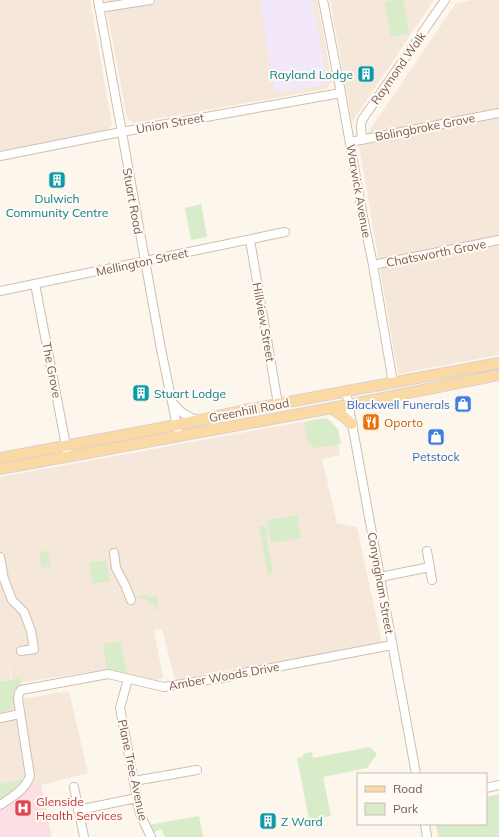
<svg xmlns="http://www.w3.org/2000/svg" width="499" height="837" font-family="Mulish,sans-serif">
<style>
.residential{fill:#f5e8da}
.education{fill:#f3e8fa}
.medical{fill:#fbdfe3}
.green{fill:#d8ecc9}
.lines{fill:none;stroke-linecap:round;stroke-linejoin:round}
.minor-casing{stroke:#d1beb0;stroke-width:10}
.major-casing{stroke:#dad1cd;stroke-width:12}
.minor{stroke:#fff;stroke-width:8}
.major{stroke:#fbd9a5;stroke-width:10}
.labels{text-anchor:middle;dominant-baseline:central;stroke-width:4;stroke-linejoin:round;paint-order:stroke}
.street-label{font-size:12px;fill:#7a5c4d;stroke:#fffaf3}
.culture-label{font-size:12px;fill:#0d838f;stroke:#fffaf3;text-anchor:start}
.shop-label{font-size:12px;fill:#366cbe;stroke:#fffaf3;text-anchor:end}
.food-label{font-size:12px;fill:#c56008;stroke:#fffaf3;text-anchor:start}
.health-label{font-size:12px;fill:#be3a42;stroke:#fffaf3;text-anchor:start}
</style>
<rect width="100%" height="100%" fill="#fdf6ec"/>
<path class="residential" d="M 0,0 L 90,0 L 112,125 L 106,131 L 0,151 Z
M 105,0 L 317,0 L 332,81 L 326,89 L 133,123 L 127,118 Z
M 330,0 L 434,0 L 352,122 Z
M 471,0 L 499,0 L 499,355 L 398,374 L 359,146 L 456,3 Z
M 323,418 L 336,431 L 340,455 L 322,459 L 337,523 L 357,527 L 382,643 L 175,680 L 162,629 L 154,630 L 163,678 L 157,680 L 107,669 L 13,684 L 6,649 L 15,700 L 69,691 L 88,773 L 41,785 L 52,837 L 0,837 L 0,477 Z"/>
<path class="education" d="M 266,0 L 312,0 L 327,81 L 324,85 L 275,93 L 260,1 Z"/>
<path class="medical" d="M 40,781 L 50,837 L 0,837 L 0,810 Z"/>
<path class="green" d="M 394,0 L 403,0 L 409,34 L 391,37 L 385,2 Z
M 201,204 L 207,237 L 191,240 L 185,208 Z
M 327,418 L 338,429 L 341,444 L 316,448 L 308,443 L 304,422 Z
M 297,515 L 301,538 L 271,543 L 267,520 Z
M 259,526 L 261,526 L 266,528 L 267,530 L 266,535 L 273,573 L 268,574 Z
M 48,551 L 51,566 L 41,568 L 39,552 Z
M 106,560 L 110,581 L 93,584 L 89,563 Z
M 146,595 L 147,598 L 157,596 L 159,612 C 151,602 148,599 134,597 Z
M 121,641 L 127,675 L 107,671 L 103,644 Z
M 20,678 L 21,685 C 9,691 15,697 13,707 L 10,710 L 0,712 L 0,682 Z
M 370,747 L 377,754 L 367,768 L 323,777 L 331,816 L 309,820 L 297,758 L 303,757 L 303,754 L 312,752 L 313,758 Z
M 24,779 L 9,794 L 0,799 L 0,784 Z
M 499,794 L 499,837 L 438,837 L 436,824 L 486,824 L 486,797 Z
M 199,816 L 203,837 L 165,837 L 161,829 L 152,833 L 149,825 Z"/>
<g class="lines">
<defs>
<path id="minor" d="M 98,0 L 161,349 L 178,431
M 323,0 L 341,93 L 363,217 L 373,265 L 393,383
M 99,8 L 150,0
M 362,140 L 361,126 L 362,120 L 445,0
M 350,142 L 499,113
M 0,156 L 121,132 L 341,93
M 250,240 L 278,404
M 373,265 L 499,240
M 35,284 L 68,456
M 0,291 L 285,232
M 346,391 L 416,774
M 173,403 C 179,412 187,417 198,420
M 427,551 L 432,580
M 114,553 L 116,568 L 126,587 L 131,600
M 0,557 L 4,579 L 12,600 L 24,612 L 31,631 L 34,649 L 21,651
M 380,577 L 430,567
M 128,679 L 120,708 L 140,814 L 151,837
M 0,718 L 20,714
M 134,781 L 197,770
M 74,787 L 84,837
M 486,788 L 499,785
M 0,805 C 11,798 26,789 30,776 L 18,699 L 19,693 L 21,690 L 108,674 L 164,687 L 213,679 L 224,678 L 255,670 L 261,670 L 392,645
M 78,810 L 137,798
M 425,824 L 427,837"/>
<path id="major" d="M 331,408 L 343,416 L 352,424
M 0,458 L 177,425 L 245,410 L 499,363
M 0,469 L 348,405 L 499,375"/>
</defs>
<use href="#minor" class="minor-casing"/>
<use href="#major" class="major-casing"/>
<use href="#minor" class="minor"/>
<use href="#major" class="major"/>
</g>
<defs>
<symbol id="building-square" viewBox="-11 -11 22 22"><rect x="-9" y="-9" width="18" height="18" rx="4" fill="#0f9aa8" stroke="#fffaf3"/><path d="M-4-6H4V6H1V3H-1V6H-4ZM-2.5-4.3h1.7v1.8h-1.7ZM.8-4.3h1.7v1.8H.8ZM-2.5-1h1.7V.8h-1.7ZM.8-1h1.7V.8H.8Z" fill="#fff"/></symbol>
<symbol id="shop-square" viewBox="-11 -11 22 22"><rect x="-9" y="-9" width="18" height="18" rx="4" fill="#3f7fe0" stroke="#fffaf3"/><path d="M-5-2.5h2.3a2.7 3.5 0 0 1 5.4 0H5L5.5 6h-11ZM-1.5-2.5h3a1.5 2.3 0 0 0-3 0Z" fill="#fff"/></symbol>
<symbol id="restaurant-square" viewBox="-11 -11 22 22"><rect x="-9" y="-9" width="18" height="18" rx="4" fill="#e8710a" stroke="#fffaf3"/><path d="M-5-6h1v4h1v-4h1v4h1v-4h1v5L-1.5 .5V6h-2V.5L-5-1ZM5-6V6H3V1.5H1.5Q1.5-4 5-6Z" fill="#fff"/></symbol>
<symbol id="hospital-square" viewBox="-11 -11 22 22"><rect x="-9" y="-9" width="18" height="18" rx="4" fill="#e0444e" stroke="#fffaf3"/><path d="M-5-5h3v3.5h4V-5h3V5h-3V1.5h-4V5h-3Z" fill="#fff"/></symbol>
</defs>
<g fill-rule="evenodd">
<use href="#building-square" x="356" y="64" width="20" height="20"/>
<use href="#building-square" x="47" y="170" width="20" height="20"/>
<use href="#building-square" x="131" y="383" width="20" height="20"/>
<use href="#shop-square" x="453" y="394" width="20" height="20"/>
<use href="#restaurant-square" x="361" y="412" width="20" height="20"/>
<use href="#shop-square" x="426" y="427" width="20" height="20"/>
<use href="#hospital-square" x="13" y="798" width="20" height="20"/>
<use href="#building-square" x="258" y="811" width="20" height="20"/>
</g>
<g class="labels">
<g class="street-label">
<text transform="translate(398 68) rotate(-55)">Raymond Walk</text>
<text transform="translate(170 123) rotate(-10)">Union Street</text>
<text transform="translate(425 127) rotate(-11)">Bolingbroke Grove</text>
<text transform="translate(359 191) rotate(80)">Warwick Avenue</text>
<text transform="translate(133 201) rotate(80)">Stuart Road</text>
<text transform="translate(436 253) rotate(-11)">Chatsworth Grove</text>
<text transform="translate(142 262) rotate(-12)">Mellington Street</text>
<text transform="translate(264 322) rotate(80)">Hillview Street</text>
<text transform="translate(52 370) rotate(79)">The Grove</text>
<text transform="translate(249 410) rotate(-11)">Greenhill Road</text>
<text transform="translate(381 583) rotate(80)">Conyngham Street</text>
<text transform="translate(224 676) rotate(-10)">Amber Woods Drive</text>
<text transform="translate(133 770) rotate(78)">Plane Tree Avenue</text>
</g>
<g class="culture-label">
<text x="353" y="74" text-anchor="end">Rayland Lodge</text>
<text x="57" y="198" text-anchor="middle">Dulwich<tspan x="57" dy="14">Community Centre</tspan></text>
<text x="154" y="393">Stuart Lodge</text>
<text x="281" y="821">Z Ward</text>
</g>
<g class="shop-label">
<text x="450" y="404">Blackwell Funerals</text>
<text x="436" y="456" text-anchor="middle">Petstock</text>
</g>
<g class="food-label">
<text x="384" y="422">Oporto</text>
</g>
<g class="health-label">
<text x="36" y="801">Glenside<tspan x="36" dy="14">Health Services</tspan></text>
</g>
</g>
<rect x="357" y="773" width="130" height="52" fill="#fffaf3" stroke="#cabbb1"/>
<rect x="365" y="786" width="20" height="6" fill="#fbd9a5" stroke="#cabbb1"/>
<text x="393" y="793" font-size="12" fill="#7a5c4d">Road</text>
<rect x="365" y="803" width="20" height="12" fill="#d8ecc9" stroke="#cabbb1"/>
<text x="393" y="813" font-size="12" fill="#7a5c4d">Park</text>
</svg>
